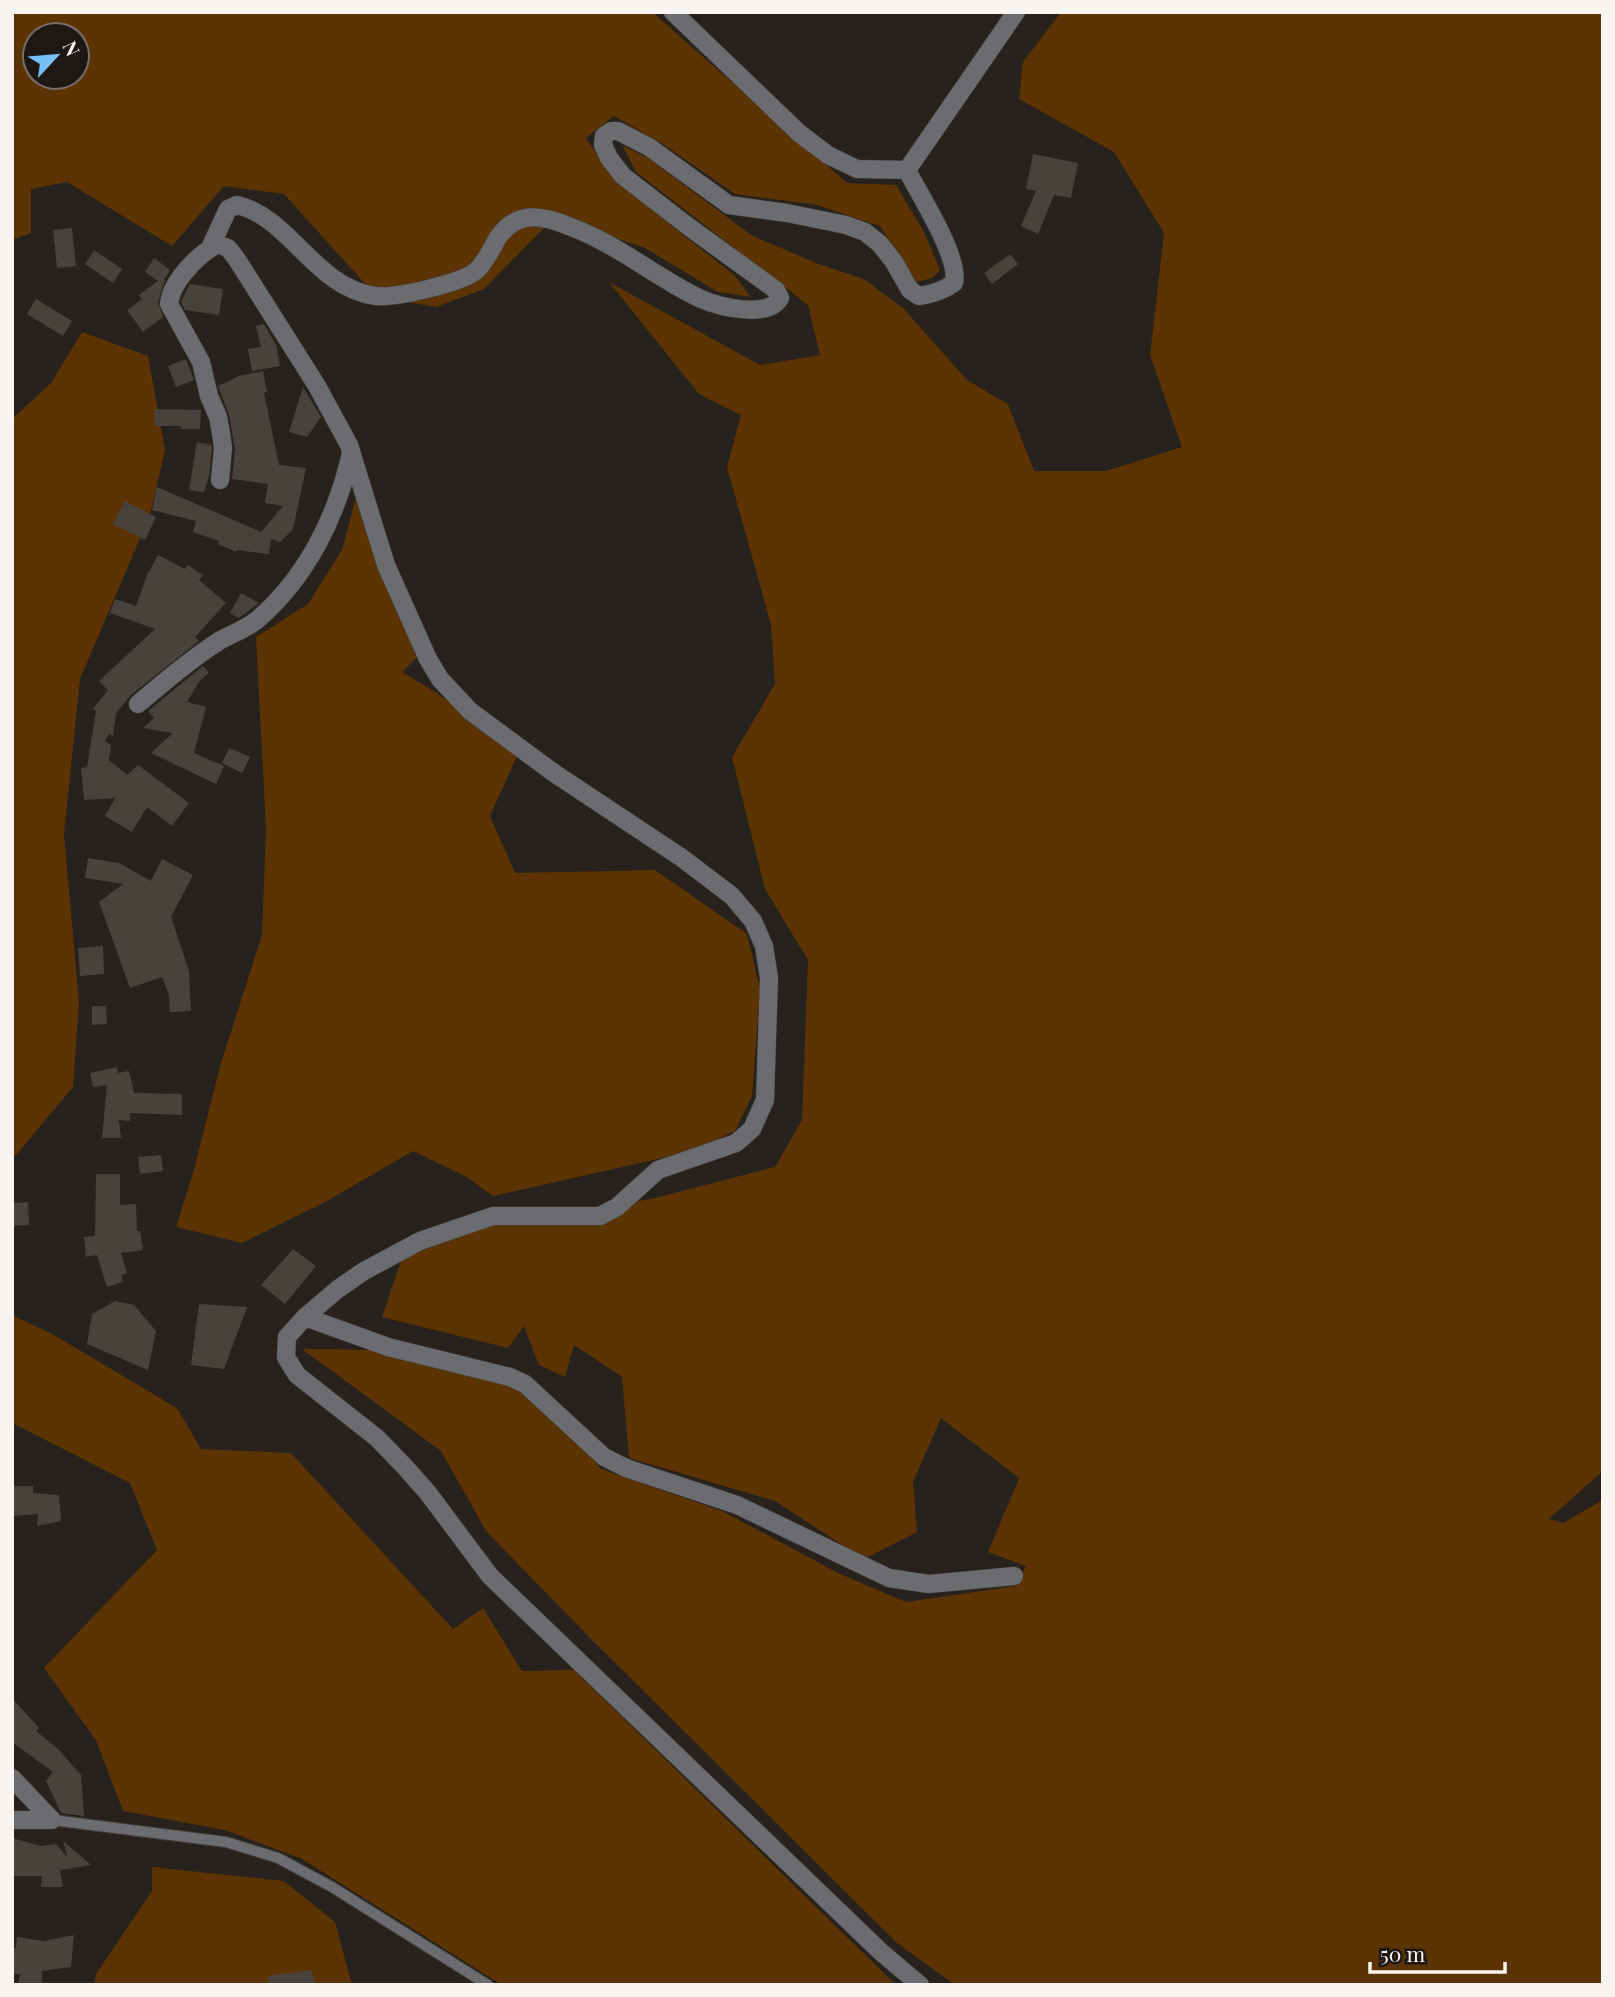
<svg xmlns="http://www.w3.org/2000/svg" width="1615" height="1997" font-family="'Playfair Display',serif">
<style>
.green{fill:#5c3303;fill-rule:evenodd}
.building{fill:#48423c}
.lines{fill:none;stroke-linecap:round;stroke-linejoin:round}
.lane-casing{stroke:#443f3b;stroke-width:12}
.street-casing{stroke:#443f3b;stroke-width:19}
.lane{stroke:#6a6c6f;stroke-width:10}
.street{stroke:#6a6c6f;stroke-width:18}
</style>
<rect width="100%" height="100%" fill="#27221d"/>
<path class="green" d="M 12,12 L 652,12 L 847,183 L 896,185 L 924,232 L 940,270 L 932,278 L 917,282 L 880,226 L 817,205 L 735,194 L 663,144 L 614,116 L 586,138 L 615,181 L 734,275 L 751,297 L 718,292 L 645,248 L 555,217 L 484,289 L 436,307 L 377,297 L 284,194 L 224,186 L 172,246 L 67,182 L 31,189 L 31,233 L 12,240 ZM 35,35 L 77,35 L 77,77 L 35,77 Z
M 1061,12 L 1603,12 L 1603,1471 L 1549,1519 L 1563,1523 L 1603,1500 L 1603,1985 L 955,1985 L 897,1943 L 589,1637 L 486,1531 L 441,1451 L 302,1349 L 381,1350 L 527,1382 L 601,1469 L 724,1512 L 840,1574 L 906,1602 L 1016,1586 L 1026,1566 L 988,1552 L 1019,1478 L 941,1418 L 913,1482 L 917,1532 L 864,1559 L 775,1501 L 629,1458 L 622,1377 L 574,1345 L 565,1377 L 539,1365 L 524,1326 L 508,1348 L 382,1317 L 401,1261 L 465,1228 L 651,1199 L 775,1167 L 802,1120 L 808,960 L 765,889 L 732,757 L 775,684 L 771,625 L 727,467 L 741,415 L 699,394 L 609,282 L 760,365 L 820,355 L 808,305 L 636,172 L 622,145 L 648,158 L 751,235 L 816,263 L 864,279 L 904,309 L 967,380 L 1008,404 L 1034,471 L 1106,471 L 1182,447 L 1150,355 L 1164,233 L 1114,152 L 1019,99 L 1023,62 Z
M 82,332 L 148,356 L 165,450 L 150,515 L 80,679 L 64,834 L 79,1003 L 73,1087 L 17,1154 L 12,1156 L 12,419 L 51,383 Z
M 361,479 L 429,645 L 402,672 L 437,693 L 518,754 L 490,816 L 515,873 L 655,870 L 747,934 L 760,989 L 752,1096 L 735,1131 L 693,1151 L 493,1196 L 465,1176 L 413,1151 L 327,1201 L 242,1243 L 176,1227 L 193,1173 L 221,1063 L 262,935 L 266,829 L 256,637 L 308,604 L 342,550 Z
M 12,1315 L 54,1335 L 177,1408 L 201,1449 L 291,1453 L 453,1629 L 483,1608 L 522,1671 L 574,1670 L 896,1985 L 502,1985 L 302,1859 L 225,1830 L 123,1811 L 96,1740 L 44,1668 L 157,1550 L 130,1483 L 12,1423 Z
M 152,1867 L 284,1881 L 335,1922 L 352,1985 L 94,1985 L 96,1974 L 152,1891 Z"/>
<path class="building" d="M 1033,154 L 1078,163 L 1071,198 L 1054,195 L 1038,234 L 1021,226 L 1036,191 L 1026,189 Z
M 72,228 L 76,266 L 57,268 L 53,230 Z
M 94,250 L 122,269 L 113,283 L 85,264 Z
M 1010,254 L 1018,264 L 992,284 L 984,273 Z
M 154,258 L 170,270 L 164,280 L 165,280 L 158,302 L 163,317 L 143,332 L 127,310 L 142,299 L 139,295 L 158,281 L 145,272 Z
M 190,284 L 223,289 L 219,315 L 185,310 L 181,302 Z
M 36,299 L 72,321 L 63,336 L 27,314 Z
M 264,324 L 276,345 L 280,366 L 252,371 L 248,349 L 261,347 L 256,326 Z
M 186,359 L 194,380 L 176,387 L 168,366 Z
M 263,371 L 267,392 L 264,393 L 279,465 L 306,468 L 293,529 L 280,542 L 271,539 L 269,554 L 237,550 L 236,552 L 218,544 L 219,541 L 193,532 L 196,521 L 152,510 L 157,487 L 261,532 L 283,506 L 265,503 L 268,484 L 232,479 L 235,449 L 229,415 L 218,386 L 239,376 Z
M 303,387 L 321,417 L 307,437 L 289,432 Z
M 154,409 L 201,410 L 200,429 L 181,429 L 181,426 L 155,426 Z
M 197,442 L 211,445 L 212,448 L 209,476 L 204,492 L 189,490 Z
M 125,501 L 156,517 L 145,540 L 113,524 Z
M 158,555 L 185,569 L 188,565 L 203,575 L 199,580 L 226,603 L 195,637 L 199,641 L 131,695 L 116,713 L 113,736 L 109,734 L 105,741 L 111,745 L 109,760 L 127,775 L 138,765 L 189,803 L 172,826 L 147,807 L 132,832 L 105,816 L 115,798 L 84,800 L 81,768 L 87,767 L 96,711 L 93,709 L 108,690 L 99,681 L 155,629 L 110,613 L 115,599 L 136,606 L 147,575 Z
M 241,593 L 259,603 L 239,618 L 230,613 Z
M 203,666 L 209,672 L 199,682 L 187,702 L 206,707 L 194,753 L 224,766 L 216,784 L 151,753 L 173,733 L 143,728 L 154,718 L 148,711 Z
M 229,748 L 250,757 L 242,773 L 222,763 Z
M 88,858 L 119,863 L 151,881 L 162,859 L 193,875 L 171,917 L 189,971 L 191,1011 L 170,1012 L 169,995 L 162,977 L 130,988 L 99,902 L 123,884 L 85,878 Z
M 103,946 L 104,974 L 80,976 L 78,948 Z
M 92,1006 L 106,1006 L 107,1024 L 92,1025 Z
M 117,1067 L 118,1073 L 129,1071 L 134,1093 L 182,1094 L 182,1115 L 130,1113 L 130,1121 L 119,1120 L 121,1138 L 102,1138 L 107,1085 L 93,1087 L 90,1073 Z
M 161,1155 L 163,1171 L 140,1174 L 138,1157 Z
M 96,1174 L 120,1174 L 120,1205 L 136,1204 L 137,1231 L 140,1231 L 143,1250 L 121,1253 L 127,1273 L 121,1275 L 123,1282 L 107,1287 L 97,1255 L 86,1257 L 84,1237 L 95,1236 Z
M 28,1202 L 29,1225 L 12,1226 L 12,1203 Z
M 293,1249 L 316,1266 L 285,1304 L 261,1285 Z
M 115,1301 L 134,1305 L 156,1331 L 148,1370 L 87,1344 L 92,1314 Z
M 199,1304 L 247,1307 L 224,1369 L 191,1365 Z
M 13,1486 L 33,1486 L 33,1493 L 59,1495 L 61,1521 L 37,1526 L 38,1514 L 13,1516 Z
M 12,1698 L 39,1728 L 36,1731 L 58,1749 L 81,1775 L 84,1816 L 61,1813 L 46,1781 L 53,1772 L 12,1742 Z
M 12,1838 L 41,1846 L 56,1844 L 68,1858 L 63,1841 L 91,1865 L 60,1870 L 63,1887 L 41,1887 L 42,1876 L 12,1876 Z
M 74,1935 L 71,1967 L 42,1971 L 42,1985 L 18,1985 L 20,1974 L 12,1974 L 12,1948 L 16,1948 L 17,1937 L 44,1941 Z
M 311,1970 L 316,1985 L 269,1985 L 268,1976 Z"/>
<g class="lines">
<defs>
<path id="lane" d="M 52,1820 L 226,1842 L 278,1858 L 332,1887 L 488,1985"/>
<path id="street" d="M 673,12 L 799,133 L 828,155 L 857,169 L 907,170 L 1016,12
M 210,248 L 228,209 L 237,205 C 290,217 316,289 376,296 C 396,298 463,283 477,270 C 486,261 491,250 497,239 C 519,205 550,218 581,231 C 624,249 660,280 701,299 C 720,307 768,319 780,298 L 776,290 L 689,227 L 623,176 L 609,158 L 603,145 L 604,136 L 611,131 L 618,131 L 649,147 L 729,205 L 787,213 L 846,225 L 865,232 L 880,244 L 894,262 L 910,290 L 919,296 C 933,294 943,291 954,283 C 960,257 920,196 907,170
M 220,480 L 223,448 L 221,433 L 218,417 L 209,396 L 201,362 L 169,304 C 171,282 198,254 218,244 L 228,248 L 236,258 L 317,386 L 349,445 L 386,565 L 428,659 L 440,679 L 470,711 L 554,773 L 682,858 L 732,896 L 753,921 L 764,946 L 769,978 L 765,1100 L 752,1129 L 736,1143 L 658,1170 L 617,1207 L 600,1216 L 493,1216 L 420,1241 L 364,1271 L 338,1289 L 305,1317 L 287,1337 L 286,1357 L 297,1375 L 377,1438 L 405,1467 L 428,1493 L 490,1576 L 881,1952 L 920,1985
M 138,704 C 164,682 190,660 219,641 C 231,634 246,629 257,620 C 307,577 337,516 351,453
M 305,1317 L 388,1347 L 510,1377 L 525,1384 L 604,1457 L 626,1468 L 737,1505 L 889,1578 L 929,1584 L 1014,1576
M 12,1778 L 52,1820
M 12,1820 L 52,1820"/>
</defs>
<use href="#lane" class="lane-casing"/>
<use href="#street" class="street-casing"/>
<use href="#lane" class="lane"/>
<use href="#street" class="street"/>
</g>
<rect width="1615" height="1997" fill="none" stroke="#f8f4f1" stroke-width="28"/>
<g transform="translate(56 56) rotate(64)"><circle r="33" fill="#1d1814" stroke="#75706c" stroke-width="2"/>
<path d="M0-5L12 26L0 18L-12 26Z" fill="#76c0f7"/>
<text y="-10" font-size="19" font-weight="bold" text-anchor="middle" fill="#f8f4f1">N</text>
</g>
<path d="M1370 1962v10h135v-10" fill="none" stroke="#f8f4f1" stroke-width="3.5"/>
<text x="1380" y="1962" font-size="21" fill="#f8f4f1" stroke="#1d1814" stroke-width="5" paint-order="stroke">50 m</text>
</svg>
